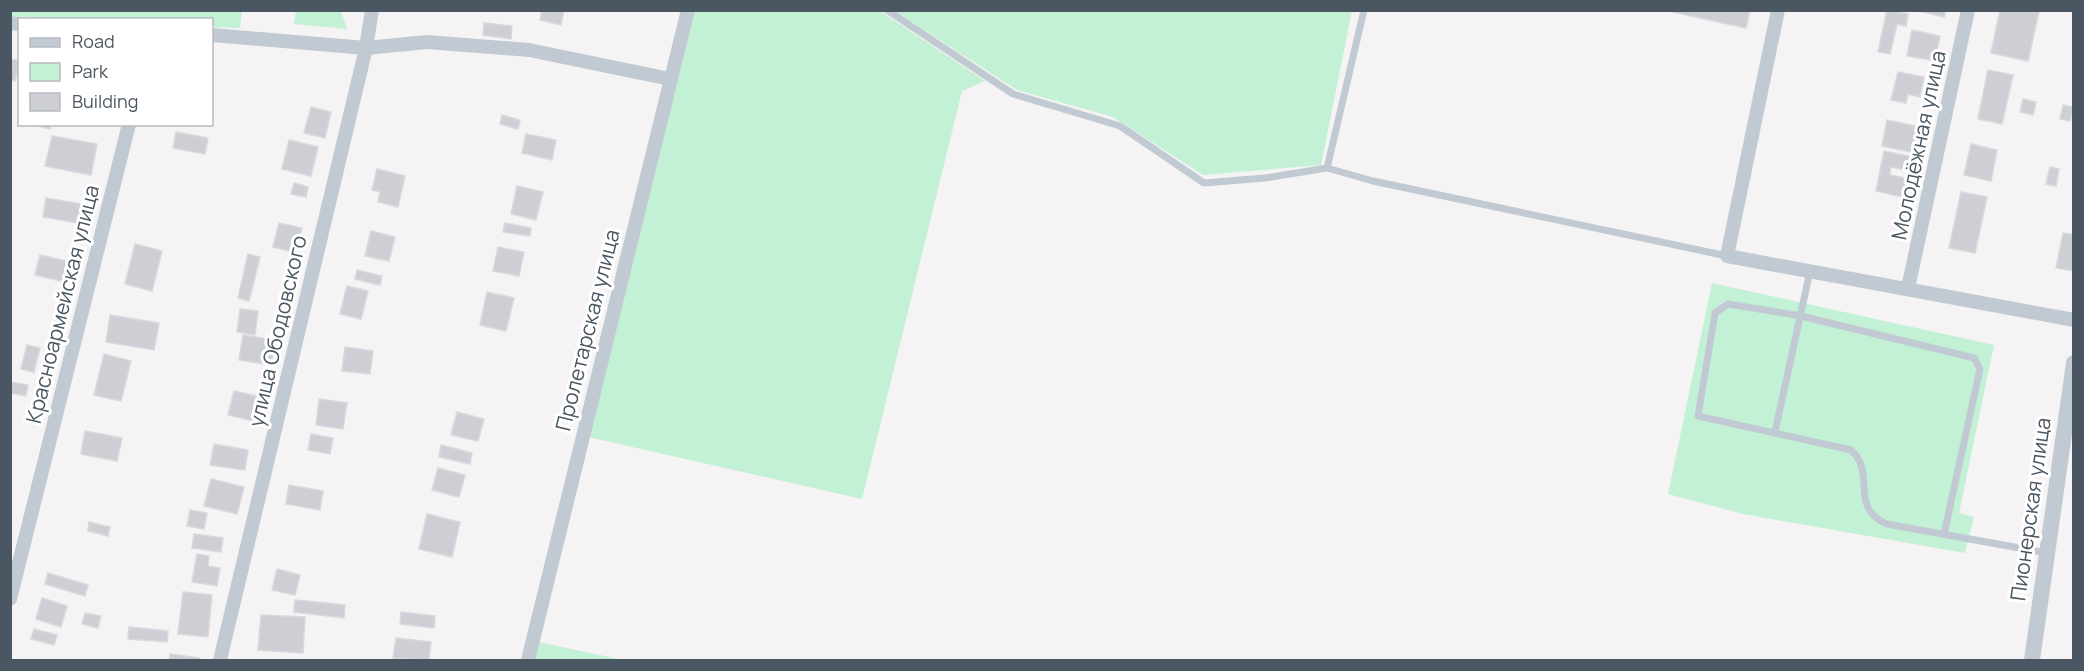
<svg xmlns="http://www.w3.org/2000/svg" width="2084" height="671" font-family="Manrope,sans-serif">
<style>
.green{fill:#c3f1d5}
.building{fill:#cdcfd5;stroke:#d7d9de;stroke-width:1.5}
.lines{fill:none;stroke-linecap:round;stroke-linejoin:round}
.service{stroke:#c1cad2;stroke-width:7}
.minor{stroke:#c1cad2;stroke-width:14}
.tertiary{stroke:#c1cad2;stroke-width:16}
.labels{text-anchor:middle;dominant-baseline:central;stroke-width:6;stroke-linejoin:round;paint-order:stroke}
.street-label{font-size:21px;fill:#4a5661;stroke:#fff}
</style>
<rect width="100%" height="100%" fill="#f5f3f3"/>
<path class="green" d="M 10,11 L 11,10 L 242,11 L 240,28 L 212,27 L 212,20 L 78,20 L 11,16 Z
M 296,11 L 341,11 L 347,29 L 294,24 Z
M 695,11 L 880,11 L 985,81 L 962,91 L 862,499 L 588,437 Z
M 895,11 L 1352,10 L 1352,11 L 1321,165 L 1203,175 L 1113,117 L 1017,90 Z
M 1712,283 L 1994,345 L 1959,513 L 1974,517 L 1965,553 L 1743,514 L 1668,494 Z
M 539,642 L 623,660 L 535,660 Z"/>
<path class="building" d="M 542,10 L 564,10 L 561,25 L 540,20 Z
M 1664,10 L 1750,10 L 1746,28 Z
M 1887,10 L 1908,14 L 1906,26 L 1897,24 L 1890,54 L 1878,52 Z
M 1916,10 L 1946,10 L 1944,17 Z
M 2000,10 L 2039,12 L 2028,61 L 1991,53 Z
M 484,23 L 512,26 L 511,39 L 483,35 Z
M 1912,30 L 1940,36 L 1935,61 L 1907,56 Z
M 10,59 L 20,61 L 15,81 L 10,80 Z
M 1988,70 L 2013,75 L 2002,124 L 1978,119 Z
M 1898,72 L 1924,77 L 1920,97 L 1908,94 L 1906,103 L 1891,100 Z
M 2023,99 L 2036,102 L 2033,115 L 2020,112 Z
M 2063,105 L 2073,107 L 2070,121 L 2060,119 Z
M 311,107 L 331,112 L 325,138 L 304,133 Z
M 502,115 L 520,120 L 518,129 L 500,124 Z
M 1887,120 L 1929,129 L 1926,144 L 1922,143 L 1920,154 L 1882,146 Z
M 30,124 L 51,124 L 50,129 Z
M 176,132 L 208,138 L 205,154 L 173,148 Z
M 526,134 L 556,140 L 552,160 L 522,153 Z
M 52,136 L 97,144 L 91,175 L 45,166 Z
M 289,140 L 318,147 L 311,176 L 282,169 Z
M 1971,144 L 1997,150 L 1991,181 L 1964,175 Z
M 1884,151 L 1923,159 L 1920,173 L 1891,167 L 1890,175 L 1911,179 L 1907,198 L 1876,191 Z
M 2050,167 L 2059,169 L 2056,186 L 2046,184 Z
M 377,169 L 405,176 L 398,207 L 378,202 L 380,192 L 372,190 Z
M 294,183 L 308,187 L 306,197 L 291,194 Z
M 517,186 L 543,192 L 536,220 L 511,214 Z
M 1961,192 L 1987,197 L 1975,253 L 1949,248 Z
M 46,198 L 81,204 L 78,223 L 43,217 Z
M 279,223 L 302,228 L 296,253 L 273,247 Z
M 505,223 L 531,228 L 530,236 L 503,232 Z
M 371,231 L 395,237 L 389,261 L 365,256 Z
M 2063,233 L 2074,235 L 2074,271 L 2056,268 Z
M 135,244 L 162,251 L 152,291 L 125,284 Z
M 498,247 L 524,252 L 519,276 L 493,271 Z
M 248,254 L 260,257 L 249,301 L 238,298 Z
M 40,255 L 74,263 L 69,283 L 35,275 Z
M 357,270 L 382,276 L 380,285 L 355,279 Z
M 347,286 L 368,291 L 361,319 L 340,314 Z
M 487,292 L 514,298 L 506,331 L 480,325 Z
M 240,309 L 258,311 L 255,335 L 237,332 Z
M 110,315 L 159,323 L 154,350 L 106,342 Z
M 243,335 L 275,340 L 271,365 L 239,360 Z
M 27,345 L 40,348 L 34,372 L 21,369 Z
M 345,347 L 373,351 L 370,374 L 342,371 Z
M 104,354 L 131,361 L 121,401 L 94,395 Z
M 10,382 L 28,385 L 26,396 L 10,393 Z
M 234,391 L 260,397 L 254,421 L 228,415 Z
M 319,399 L 347,403 L 343,429 L 316,425 Z
M 457,412 L 484,419 L 478,441 L 451,435 Z
M 85,431 L 122,438 L 117,461 L 81,454 Z
M 311,434 L 333,438 L 330,454 L 308,450 Z
M 214,444 L 248,450 L 245,470 L 210,465 Z
M 441,445 L 472,453 L 470,464 L 439,457 Z
M 438,468 L 465,475 L 459,497 L 432,490 Z
M 211,479 L 244,487 L 237,514 L 204,506 Z
M 289,485 L 323,491 L 320,510 L 286,504 Z
M 190,510 L 207,513 L 204,529 L 187,526 Z
M 427,514 L 460,522 L 452,557 L 419,549 Z
M 89,522 L 110,527 L 108,536 L 88,531 Z
M 194,534 L 223,538 L 221,552 L 192,548 Z
M 197,554 L 209,556 L 208,566 L 220,568 L 217,586 L 192,582 Z
M 277,569 L 300,575 L 295,595 L 272,590 Z
M 48,573 L 88,585 L 85,596 L 45,584 Z
M 183,592 L 212,595 L 208,637 L 178,634 Z
M 42,598 L 67,606 L 61,627 L 36,619 Z
M 295,600 L 345,605 L 344,618 L 294,612 Z
M 401,612 L 435,616 L 434,628 L 400,624 Z
M 85,613 L 101,616 L 98,628 L 82,624 Z
M 261,615 L 305,617 L 303,653 L 258,650 Z
M 129,627 L 168,631 L 167,642 L 128,639 Z
M 34,629 L 57,635 L 54,645 L 31,639 Z
M 396,638 L 431,642 L 429,660 L 393,658 Z
M 170,654 L 200,658 L 199,660 L 169,660 Z"/>
<g class="lines">
<path class="service" d="M 887,10 L 1013,94 L 1120,126 L 1204,183 L 1265,178 L 1327,168 L 1373,181 L 1727,256
M 1327,168 L 1364,10
M 1775,432 L 1810,271
M 1944,534 L 1980,369 L 1974,358 L 1801,316 L 1728,304 L 1715,313 L 1698,416 L 1851,450 C 1877,473 1848,507 1887,524 L 2047,553"/>
<path class="minor" d="M 1778,10 L 1727,256 L 2074,320
M 10,23 L 20,24
M 212,35 L 366,48 L 427,42 L 529,50 L 670,79
M 1908,288 L 1968,10
M 10,599 L 129,124
M 220,660 L 366,48 L 372,10
M 528,660 L 688,10"/>
<path class="tertiary" d="M 2032,660 L 2074,363"/>
</g>
<g class="labels">
<g class="street-label">
<text transform="translate(1918 145) rotate(-78)">Молодёжная улица</text>
<text transform="translate(62 304) rotate(-76)">Красноармейская улица</text>
<text transform="translate(587 330) rotate(-76)">Пролетарская улица</text>
<text transform="translate(277 331) rotate(-77)">улица Ободовского</text>
<text transform="translate(2030 509) rotate(-82)">Пионерская улица</text>
</g>
</g>
<rect width="2084" height="671" fill="none" stroke="#4a5661" stroke-width="24"/>
<rect x="18" y="18" width="195" height="108" fill="#ffffff" stroke="#b7bbc0" stroke-width="1.5"/>
<rect x="30" y="38" width="30" height="9" fill="#c1cad2" stroke="#b7bbc0" stroke-width="1.5"/>
<text x="72" y="48" font-size="18" fill="#4a5661">Road</text>
<rect x="30" y="63" width="30" height="18" fill="#c3f1d5" stroke="#b7bbc0" stroke-width="1.5"/>
<text x="72" y="78" font-size="18" fill="#4a5661">Park</text>
<rect x="30" y="93" width="30" height="18" fill="#cdcfd5" stroke="#b7bbc0" stroke-width="1.5"/>
<text x="72" y="108" font-size="18" fill="#4a5661">Building</text>
</svg>
